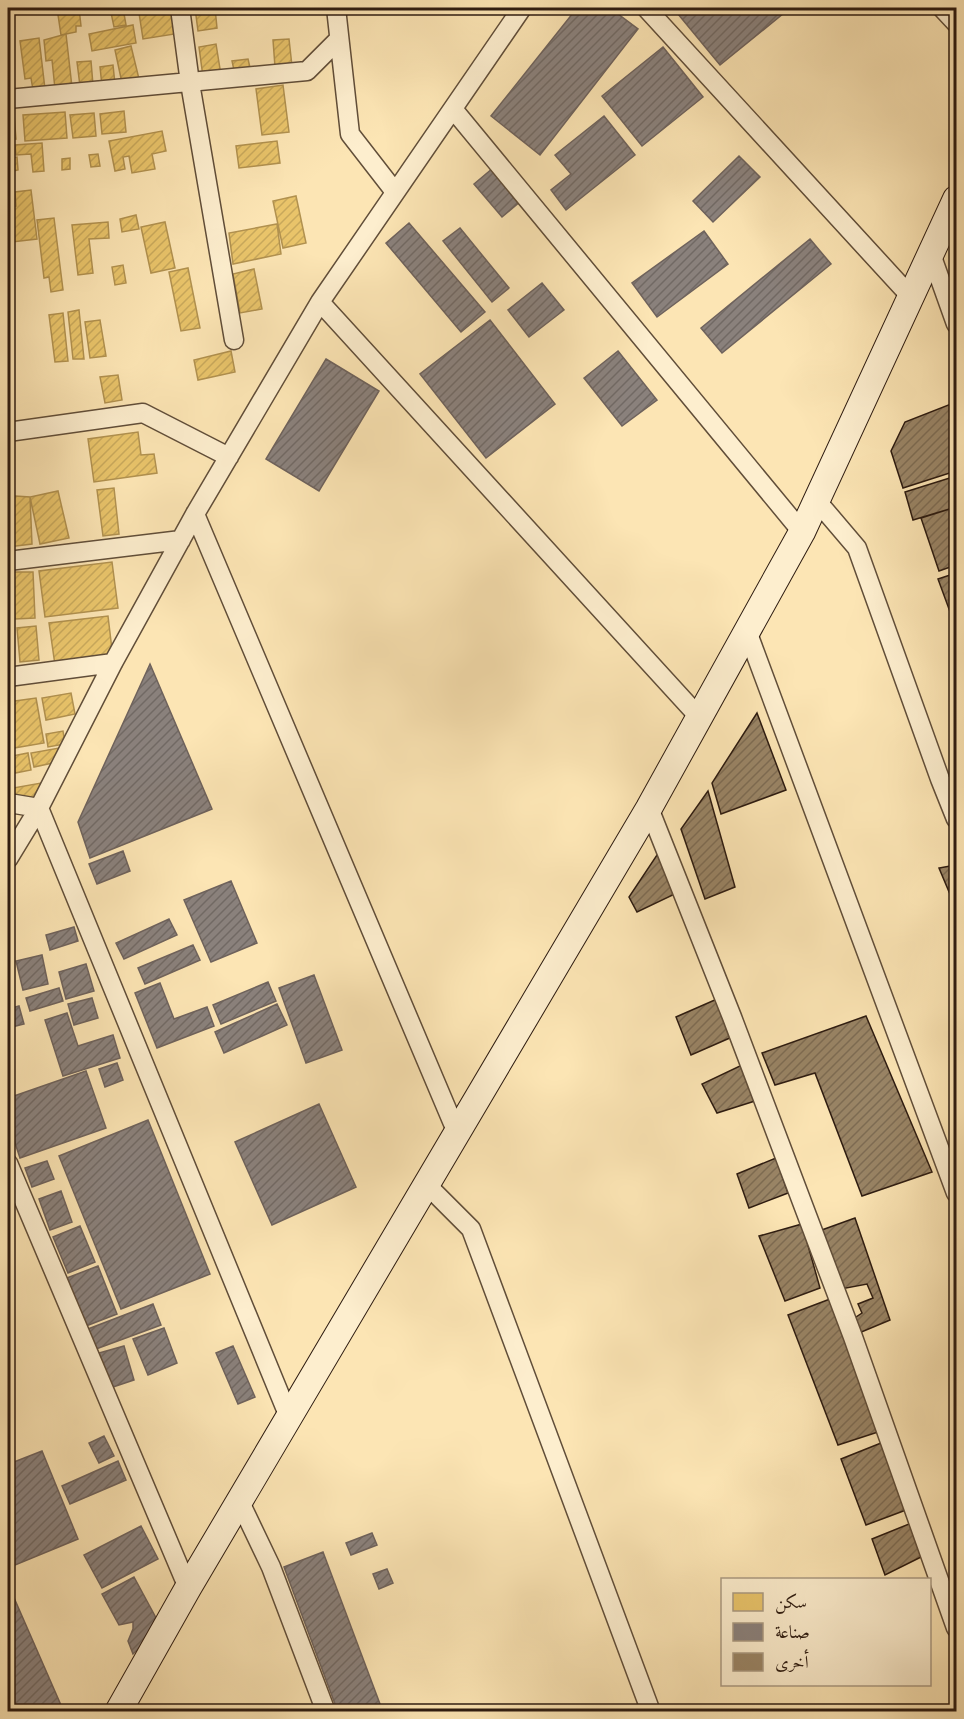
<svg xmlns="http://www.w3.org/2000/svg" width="964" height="1719" font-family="'IM FELL DW Pica',Amiri,serif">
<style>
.homes{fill:url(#homes-hatch);stroke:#b1914f;stroke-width:1.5}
.industry{fill:url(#industry-hatch);stroke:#6e625c;stroke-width:1.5}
.building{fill:url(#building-hatch);stroke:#2d1b10;stroke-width:1.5}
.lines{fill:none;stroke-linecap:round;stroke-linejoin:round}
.minor-casing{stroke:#614e39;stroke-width:21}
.secondary-casing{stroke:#2d1b10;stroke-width:28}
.minor{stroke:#fdeece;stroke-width:18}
.secondary{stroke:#fdeece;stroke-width:26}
</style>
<defs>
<pattern id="homes-hatch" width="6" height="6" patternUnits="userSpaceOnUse" patternTransform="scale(1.5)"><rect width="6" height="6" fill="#e9c46a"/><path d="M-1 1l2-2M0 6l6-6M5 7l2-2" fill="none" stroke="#c8a85b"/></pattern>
<pattern id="industry-hatch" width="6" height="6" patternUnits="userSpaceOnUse" patternTransform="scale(1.5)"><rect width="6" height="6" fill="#8a817c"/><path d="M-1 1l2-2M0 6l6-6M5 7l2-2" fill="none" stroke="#716964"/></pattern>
<pattern id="building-hatch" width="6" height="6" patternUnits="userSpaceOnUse" patternTransform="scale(1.5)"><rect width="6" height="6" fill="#998465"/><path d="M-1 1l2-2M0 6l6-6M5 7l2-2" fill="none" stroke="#7d6b52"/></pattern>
</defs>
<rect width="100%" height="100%" fill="#fce5b4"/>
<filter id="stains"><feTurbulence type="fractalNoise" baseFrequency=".00333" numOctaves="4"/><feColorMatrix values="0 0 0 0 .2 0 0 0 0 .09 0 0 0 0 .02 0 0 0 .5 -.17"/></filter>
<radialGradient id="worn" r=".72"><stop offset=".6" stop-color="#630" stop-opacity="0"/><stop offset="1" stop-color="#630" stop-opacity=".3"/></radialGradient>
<path class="homes" d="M 57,8 L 79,8 L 81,26 L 76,26 L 76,32 L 61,35 Z
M 110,8 L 123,8 L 126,25 L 114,27 Z
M 173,8 L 181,33 L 143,39 L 139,13 Z
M 195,8 L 215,8 L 217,28 L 198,31 Z
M 133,25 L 136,43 L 92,51 L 89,34 Z
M 66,34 L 72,87 L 55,89 L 52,60 L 46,61 L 44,40 Z
M 39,38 L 45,89 L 33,90 L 31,78 L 25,79 L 20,41 Z
M 289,39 L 292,66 L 275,67 L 273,40 Z
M 216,44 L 221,75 L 203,77 L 199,47 Z
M 131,46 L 139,79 L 122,83 L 115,50 Z
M 248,59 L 251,72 L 235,75 L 232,61 Z
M 91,61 L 93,85 L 80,86 L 77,62 Z
M 113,65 L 115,84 L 102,86 L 100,67 Z
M 283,85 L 289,132 L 262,135 L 256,89 Z
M 124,111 L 126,132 L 102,134 L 100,114 Z
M 65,112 L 67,138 L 25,141 L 23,115 Z
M 94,113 L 96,136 L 73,138 L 70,115 Z
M 14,114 L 16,139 L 8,140 L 8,115 Z
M 162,131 L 166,151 L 152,154 L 155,169 L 132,173 L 129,156 L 123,157 L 125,169 L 115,171 L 109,141 Z
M 277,141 L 280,163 L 239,168 L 236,146 Z
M 42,143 L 44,171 L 33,172 L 31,154 L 16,155 L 15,145 Z
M 98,154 L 100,166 L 91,167 L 89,155 Z
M 17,157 L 18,170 L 13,171 L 11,158 Z
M 70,158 L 70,169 L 62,170 L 62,159 Z
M 31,190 L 37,239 L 12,242 L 8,207 L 16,206 L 15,192 Z
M 296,196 L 306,243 L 283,248 L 273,201 Z
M 136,215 L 139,229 L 122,232 L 120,219 Z
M 54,218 L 63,290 L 51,292 L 49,277 L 44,278 L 37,220 Z
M 108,222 L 109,238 L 89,239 L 93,273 L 78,275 L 72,225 Z
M 165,222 L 175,268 L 151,273 L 141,227 Z
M 277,224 L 281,254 L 233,264 L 229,233 Z
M 123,265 L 126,283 L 115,285 L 112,267 Z
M 188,268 L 200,328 L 181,331 L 169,272 Z
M 254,269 L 262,309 L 240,313 L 233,274 Z
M 79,310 L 84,359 L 73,359 L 68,312 Z
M 63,313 L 68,361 L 55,362 L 49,315 Z
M 100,320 L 106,356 L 90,358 L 85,322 Z
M 231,351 L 235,372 L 198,380 L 194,360 Z
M 118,375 L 122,400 L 105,403 L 100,377 Z
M 138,432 L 141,455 L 154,454 L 157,473 L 94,482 L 88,439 Z
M 114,488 L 119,534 L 103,536 L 97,490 Z
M 58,491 L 69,538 L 40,544 L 30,497 Z
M 15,496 L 30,497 L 32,544 L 8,547 L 8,505 Z
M 112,562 L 118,608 L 45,617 L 39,571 Z
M 13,572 L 33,572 L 35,618 L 15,619 Z
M 8,602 L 14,669 L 8,669 Z
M 108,616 L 113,658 L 55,665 L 49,623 Z
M 36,626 L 39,660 L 20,662 L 17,628 Z
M 71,693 L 75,714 L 46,720 L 42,698 Z
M 36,698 L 44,743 L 8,749 L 8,702 Z
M 63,731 L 65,744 L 48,747 L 46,734 Z
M 59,748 L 62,761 L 34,767 L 31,753 Z
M 28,753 L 31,770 L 15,773 L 12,756 Z
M 41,783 L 43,796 L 15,800 L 13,788 Z"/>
<path class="industry" d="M 577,8 L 610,8 L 638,29 L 540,155 L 491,116 Z
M 673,8 L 788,8 L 789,9 L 720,65 Z
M 663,47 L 703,97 L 642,146 L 602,96 Z
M 604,116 L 635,155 L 566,210 L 551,190 L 571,174 L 555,155 Z
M 739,156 L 760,177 L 713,222 L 693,201 Z
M 493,168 L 521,201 L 502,217 L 474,184 Z
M 409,223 L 485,312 L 461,332 L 386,243 Z
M 460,228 L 509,288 L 492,302 L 443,241 Z
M 704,231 L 728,264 L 657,317 L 632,283 Z
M 810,239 L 831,264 L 722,353 L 701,328 Z
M 542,283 L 564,310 L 529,337 L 508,310 Z
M 490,320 L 555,404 L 486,458 L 420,374 Z
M 618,351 L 657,400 L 622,426 L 584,378 Z
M 326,359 L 379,391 L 319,491 L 266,459 Z
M 150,664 L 212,809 L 90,858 L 78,822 Z
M 123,851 L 130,871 L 97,884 L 89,864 Z
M 231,881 L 257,943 L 211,962 L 184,900 Z
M 169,919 L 177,935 L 124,959 L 116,943 Z
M 74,927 L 78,941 L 50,950 L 46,935 Z
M 193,945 L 200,960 L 145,984 L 138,968 Z
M 42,955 L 48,984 L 23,990 L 16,961 Z
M 86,964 L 94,991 L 66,999 L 59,972 Z
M 314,975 L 342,1050 L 306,1063 L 279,988 Z
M 268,982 L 276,1001 L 221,1024 L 213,1005 Z
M 160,983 L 174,1019 L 207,1007 L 214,1026 L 157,1048 L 135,993 Z
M 59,988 L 63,1001 L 30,1011 L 26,998 Z
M 92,998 L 98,1018 L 74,1025 L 68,1004 Z
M 277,1004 L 287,1025 L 224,1053 L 215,1032 Z
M 19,1006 L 24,1024 L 8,1028 L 8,1009 Z
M 67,1013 L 78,1046 L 113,1035 L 120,1058 L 63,1076 L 45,1020 Z
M 117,1063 L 123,1080 L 105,1087 L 99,1069 Z
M 86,1071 L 106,1128 L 20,1158 L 8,1122 L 8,1098 Z
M 319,1104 L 356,1187 L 272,1225 L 235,1142 Z
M 148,1120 L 210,1274 L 121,1309 L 59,1156 Z
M 47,1161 L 54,1179 L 32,1187 L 25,1168 Z
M 61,1191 L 72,1222 L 50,1230 L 39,1199 Z
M 80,1226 L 95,1262 L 68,1273 L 53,1237 Z
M 98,1266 L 117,1314 L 86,1326 L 67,1278 Z
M 153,1304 L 161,1325 L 96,1349 L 88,1329 Z
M 164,1328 L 177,1363 L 148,1375 L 133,1339 Z
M 124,1346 L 134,1380 L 110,1388 L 99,1353 Z
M 233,1346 L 255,1397 L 238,1404 L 216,1353 Z
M 104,1436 L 114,1456 L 99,1463 L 89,1443 Z
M 8,1446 L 14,1462 L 42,1451 L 78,1539 L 8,1568 Z
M 118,1461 L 126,1480 L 70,1504 L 62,1486 Z
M 141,1526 L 158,1559 L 102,1588 L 84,1555 Z
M 372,1533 L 377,1545 L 351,1555 L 346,1543 Z
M 323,1552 L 383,1712 L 338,1712 L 284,1567 Z
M 387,1569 L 393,1583 L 379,1589 L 373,1574 Z
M 134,1577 L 161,1627 L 133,1654 L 128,1641 L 133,1629 L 133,1622 L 119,1625 L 102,1594 Z
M 8,1584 L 64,1712 L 8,1712 Z"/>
<path class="building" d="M 956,402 L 956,471 L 903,488 L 891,451 L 905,422 Z
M 956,476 L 956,507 L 913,520 L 905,492 Z
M 956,507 L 956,565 L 939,571 L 921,518 Z
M 956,573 L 956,628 L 938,579 Z
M 757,713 L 786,790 L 721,814 L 712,783 Z
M 708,791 L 735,887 L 705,899 L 681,829 Z
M 659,852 L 677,893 L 637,912 L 629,897 Z
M 956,865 L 956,906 L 955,906 L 939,868 Z
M 717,999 L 732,1037 L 691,1055 L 676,1017 Z
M 866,1016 L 932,1172 L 862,1196 L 815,1073 L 775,1085 L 762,1053 Z
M 742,1065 L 755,1101 L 717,1113 L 702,1084 Z
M 776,1158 L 788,1193 L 749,1208 L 737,1174 Z
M 855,1218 L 890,1320 L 859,1333 L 853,1319 L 862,1313 L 858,1304 L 873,1298 L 867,1284 L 841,1289 L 819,1231 Z
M 802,1224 L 820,1288 L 785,1301 L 759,1236 Z
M 830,1299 L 878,1432 L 838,1445 L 788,1315 Z
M 881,1443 L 906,1510 L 866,1525 L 841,1459 Z
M 914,1522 L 925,1555 L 885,1575 L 872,1539 Z"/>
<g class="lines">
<defs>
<path id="minor" d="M 180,8 L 190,83 L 234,340
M 336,8 L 350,134 L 395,192
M 646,8 L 911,297
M 942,8 L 956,23
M 8,99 L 307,71 L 339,39
M 453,109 L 802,532
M 931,254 L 956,324
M 320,302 L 699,717
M 8,432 L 143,413 L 229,457
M 817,501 L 857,548 L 940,779 L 956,819
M 195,514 L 457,1133
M 8,561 L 181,540
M 747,631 L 956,1193
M 8,677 L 113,663
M 8,805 L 15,804 L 39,808 L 289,1417
M 649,808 L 732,1017 L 853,1337 L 956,1628
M 8,859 L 39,808 L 113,663 L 195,514 L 320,302 L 522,8
M 8,1163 L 188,1588
M 426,1184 L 471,1229 L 651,1712
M 239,1500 L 271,1567 L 326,1712"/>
<path id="secondary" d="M 118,1712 L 188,1588 L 649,808 L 802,532 L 956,199"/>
</defs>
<use href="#minor" class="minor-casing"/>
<use href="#secondary" class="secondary-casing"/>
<use href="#minor" class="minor"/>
<use href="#secondary" class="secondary"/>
</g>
<rect width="964" height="1719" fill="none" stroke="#fce5b4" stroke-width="30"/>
<rect x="9" y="9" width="946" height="1701" fill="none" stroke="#2d1b10" stroke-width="3"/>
<rect x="15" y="15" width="934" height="1689" fill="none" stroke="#2d1b10" stroke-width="1.5"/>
<rect x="721" y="1578" width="210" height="108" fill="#fdeece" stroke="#aa9a82" stroke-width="1.5"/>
<rect x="733" y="1593" width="30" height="18" fill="#e9c46a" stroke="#aa9a82" stroke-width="1.5"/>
<text x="775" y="1608" font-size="18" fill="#2d1b10">سكن</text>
<rect x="733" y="1623" width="30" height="18" fill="#8a817c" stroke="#aa9a82" stroke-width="1.5"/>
<text x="775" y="1638" font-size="18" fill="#2d1b10">صناعة</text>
<rect x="733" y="1653" width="30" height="18" fill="#998465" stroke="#aa9a82" stroke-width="1.5"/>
<text x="775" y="1668" font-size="18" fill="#2d1b10">أخرى</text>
<rect width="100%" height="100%" filter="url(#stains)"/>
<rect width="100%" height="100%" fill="url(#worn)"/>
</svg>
